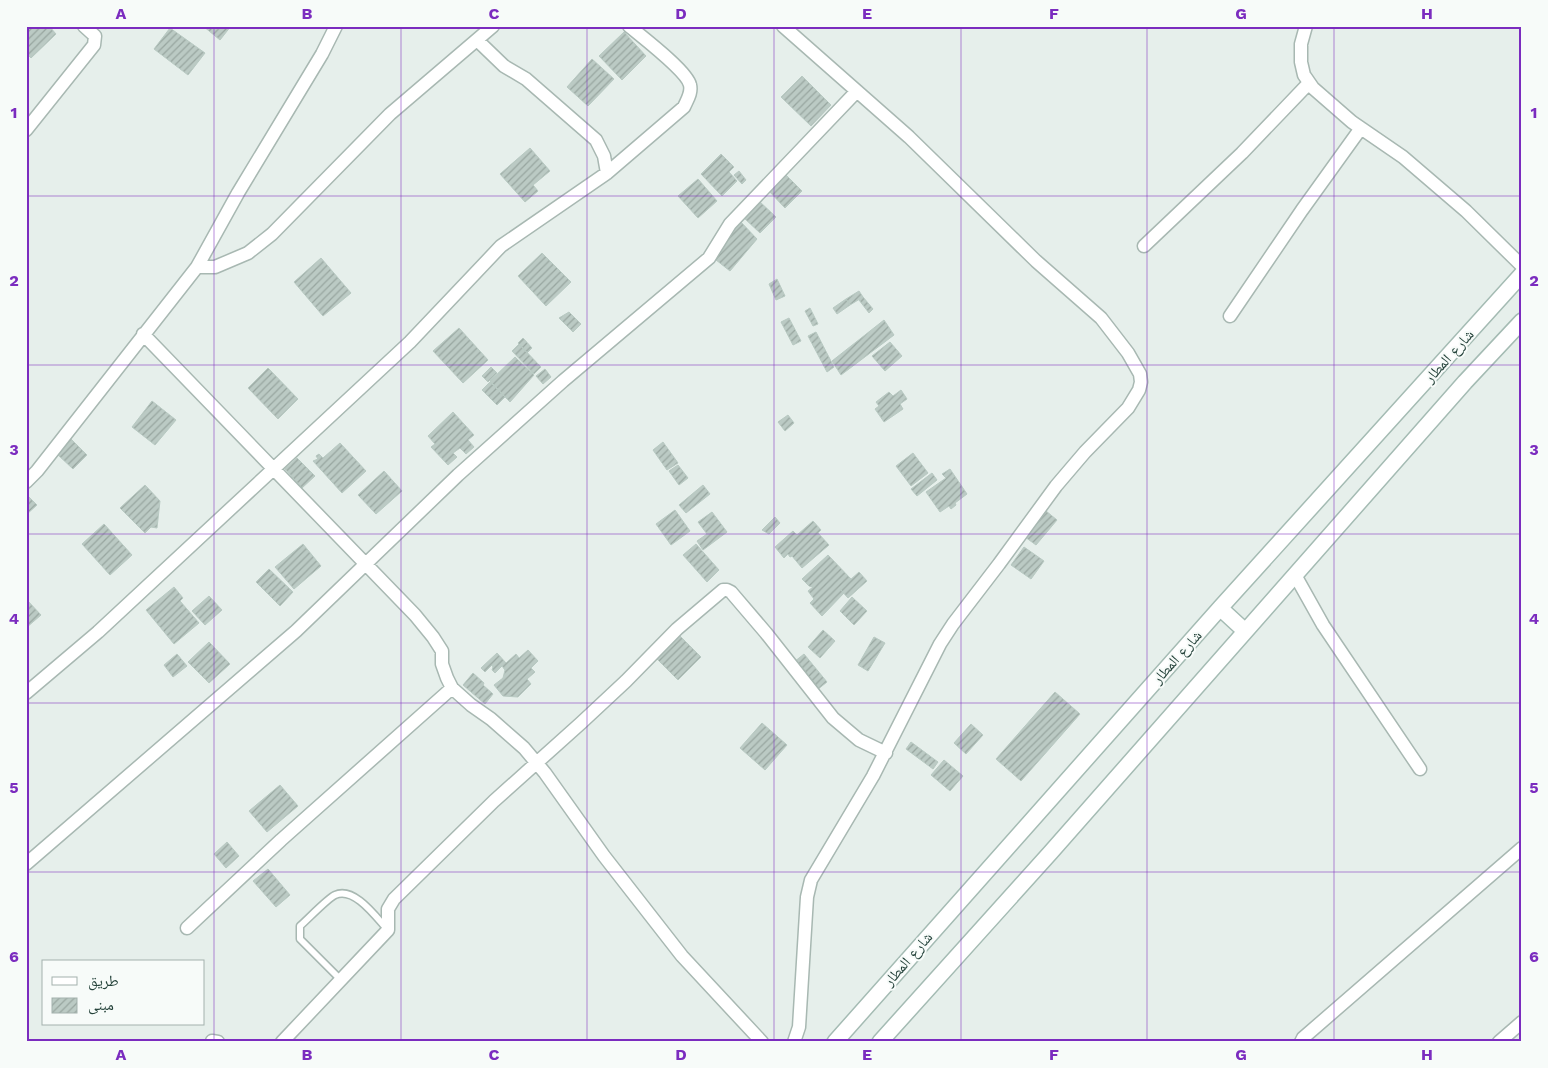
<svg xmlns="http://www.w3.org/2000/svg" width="1548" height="1068" font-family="'Work Sans','Noto Naskh Arabic',sans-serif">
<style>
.building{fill:url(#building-hatch);stroke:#b8c9c2}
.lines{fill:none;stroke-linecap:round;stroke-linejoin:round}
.lane-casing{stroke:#a8b8b2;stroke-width:9}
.street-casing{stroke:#a8b8b2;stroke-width:15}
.secondary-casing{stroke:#a4bbb3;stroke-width:18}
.lane{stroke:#fff;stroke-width:6}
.street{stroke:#fff;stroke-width:12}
.secondary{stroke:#fff;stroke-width:15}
.grid{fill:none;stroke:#7b2cbf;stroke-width:1;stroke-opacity:0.55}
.labels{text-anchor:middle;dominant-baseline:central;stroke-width:4;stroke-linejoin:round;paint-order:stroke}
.street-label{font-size:15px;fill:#24423a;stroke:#f7fbf9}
.neatline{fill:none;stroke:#7b2cbf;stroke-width:2}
.grid-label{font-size:16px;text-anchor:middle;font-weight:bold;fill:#7b2cbf}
</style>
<defs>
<pattern id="building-hatch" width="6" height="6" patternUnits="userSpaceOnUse" patternTransform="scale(1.25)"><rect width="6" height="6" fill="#bbcac4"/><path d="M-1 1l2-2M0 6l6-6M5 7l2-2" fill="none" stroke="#98a6a0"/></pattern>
</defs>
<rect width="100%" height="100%" fill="#e6efeb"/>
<path class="building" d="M 26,26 L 49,26 L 56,34 L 31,58 L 26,53 Z
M 203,26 L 231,26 L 220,40 Z
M 170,28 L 205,53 L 188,75 L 154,49 Z
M 624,32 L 646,56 L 622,80 L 599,56 Z
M 592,59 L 614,79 L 588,106 L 567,87 Z
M 802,76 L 831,105 L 811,126 L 781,97 Z
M 530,148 L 550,171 L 533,185 L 538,191 L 525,202 L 500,174 Z
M 721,154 L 734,167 L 729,172 L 737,181 L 722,196 L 701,174 Z
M 739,171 L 746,180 L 742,184 L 734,175 Z
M 785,174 L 802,191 L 785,208 L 768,190 Z
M 698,179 L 717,201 L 698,218 L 678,196 Z
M 759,201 L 776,217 L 760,233 L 743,217 Z
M 739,220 L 757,239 L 730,271 L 711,256 Z
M 542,253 L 571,282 L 546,306 L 518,276 Z
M 321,258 L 351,293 L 323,316 L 294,282 Z
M 777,279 L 785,296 L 776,300 L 769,284 Z
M 859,291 L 863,297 L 850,305 L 846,299 Z
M 863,297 L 873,309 L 869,313 L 859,300 Z
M 846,299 L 850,305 L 837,314 L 833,308 Z
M 810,308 L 818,324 L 813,326 L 805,311 Z
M 569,312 L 581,324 L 573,332 L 559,318 Z
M 789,318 L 801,341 L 793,345 L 781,322 Z
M 884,320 L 894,335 L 841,375 L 832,361 Z
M 459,328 L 488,360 L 463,383 L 433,351 Z
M 816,332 L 834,367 L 827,372 L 808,336 Z
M 523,338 L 532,348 L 527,353 L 518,343 Z
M 890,342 L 902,356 L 885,371 L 872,356 Z
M 519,344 L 541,367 L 534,374 L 512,351 Z
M 515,357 L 534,375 L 510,402 L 490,381 Z
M 491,367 L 497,373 L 488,382 L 482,376 Z
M 268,368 L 298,399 L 278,419 L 248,388 Z
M 545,369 L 551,377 L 543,384 L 536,376 Z
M 490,382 L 505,397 L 497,405 L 482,390 Z
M 901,390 L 907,399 L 900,404 L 903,409 L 884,422 L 875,409 L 879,406 L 876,402 L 889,392 L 893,396 Z
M 152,401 L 176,420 L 155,445 L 132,427 Z
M 453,412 L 474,435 L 468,440 L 474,447 L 466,454 L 460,448 L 453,453 L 457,457 L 448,465 L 431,447 L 435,444 L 428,436 Z
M 788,415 L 794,423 L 785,431 L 778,422 Z
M 71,439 L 87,455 L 73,469 L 57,454 Z
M 663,442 L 678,463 L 667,470 L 653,450 Z
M 340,443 L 366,471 L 342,493 L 313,461 L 318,459 L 316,456 L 319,454 L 323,458 Z
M 913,453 L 928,473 L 911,486 L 896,466 Z
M 297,458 L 315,476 L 302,488 L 285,469 Z
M 678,465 L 688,478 L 679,485 L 669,471 Z
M 950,469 L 967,494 L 955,503 L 956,505 L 951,509 L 949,506 L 940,512 L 926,492 L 946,478 L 942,474 Z
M 384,471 L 402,491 L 376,514 L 358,495 Z
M 932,473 L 937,480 L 917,496 L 911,489 Z
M 145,485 L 160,501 L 157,528 L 151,527 L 145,533 L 120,508 Z
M 703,485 L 710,494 L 686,513 L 679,505 Z
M 29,497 L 37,505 L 26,515 L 26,499 Z
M 675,510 L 690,531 L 671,545 L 656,524 Z
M 1046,511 L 1057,520 L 1036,545 L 1025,537 Z
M 712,512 L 727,532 L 703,550 L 697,541 L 707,534 L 698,522 Z
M 775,517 L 780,523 L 769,534 L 762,530 Z
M 813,521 L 821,530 L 818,533 L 829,545 L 802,568 L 792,556 L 790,557 L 788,554 L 784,558 L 775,547 L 793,531 L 797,535 Z
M 104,524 L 132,555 L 110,575 L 82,544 Z
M 303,544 L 321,566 L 294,589 L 275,567 Z
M 696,544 L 719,570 L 707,582 L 683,555 Z
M 1024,547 L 1044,561 L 1031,579 L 1011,565 Z
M 828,555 L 851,579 L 840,589 L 844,593 L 822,616 L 810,603 L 814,599 L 808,591 L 813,587 L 809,586 L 802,579 Z
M 269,569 L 293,592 L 280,606 L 256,582 Z
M 859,572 L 867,581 L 848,598 L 840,589 Z
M 174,587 L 183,598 L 180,601 L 199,623 L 174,644 L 146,610 Z
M 209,596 L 222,610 L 205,625 L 192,611 Z
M 852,597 L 867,611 L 854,625 L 840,611 Z
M 27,600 L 41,615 L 26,628 L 26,601 Z
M 823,630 L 835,641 L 820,658 L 808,647 Z
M 680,636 L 701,657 L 678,680 L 657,659 Z
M 874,637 L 885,643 L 868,671 L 858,665 Z
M 209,642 L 230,664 L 209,683 L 188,662 Z
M 528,650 L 538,661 L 531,668 L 535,672 L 527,679 L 531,684 L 518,697 L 503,696 L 494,685 L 503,678 L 505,670 L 502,666 L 495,673 L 492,670 L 493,667 L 492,665 L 485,672 L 481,668 L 497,653 L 506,663 L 516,654 L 519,658 Z
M 177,654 L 187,666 L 173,677 L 164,665 Z
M 804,654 L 827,682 L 817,690 L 794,662 Z
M 473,673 L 484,683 L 483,685 L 493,694 L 485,704 L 463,685 Z
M 1055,692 L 1080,714 L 1021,781 L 996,759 Z
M 762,723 L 787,745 L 765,770 L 740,748 Z
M 971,724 L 983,735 L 966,754 L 954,743 Z
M 911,742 L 938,762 L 933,769 L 906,749 Z
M 944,760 L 963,776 L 950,791 L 931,775 Z
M 280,785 L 298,806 L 267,832 L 249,811 Z
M 227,842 L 239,856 L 226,868 L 214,854 Z
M 268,869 L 290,895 L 276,907 L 253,881 Z"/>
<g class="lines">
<defs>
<path id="lane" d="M 341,980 L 300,939 L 300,926 C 308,919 328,898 335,895 C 354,886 376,917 387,929"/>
<path id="street" d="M 783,26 L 909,137 L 1036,261 L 1101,318 L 1128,353 L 1140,374 L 1141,382 L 1139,390 L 1128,408 L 1085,452 L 1056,486 L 999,564 L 953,624 L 940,644 L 873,776 L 811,880 L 807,897 L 799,1027 L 794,1042
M 1306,26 L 1301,44 L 1301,62 L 1304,75 L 1313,88 L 1352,122 L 1403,157 L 1466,211 L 1522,266
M 477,40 L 504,66 L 526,79 L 596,140 L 604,156 L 607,173
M 26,130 L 94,45 L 95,36 L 84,26
M 1144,246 L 1242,153 L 1309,83
M 197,267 L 215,267 L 248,253 L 272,234 L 390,114 L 493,26
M 1230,316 L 1302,210 L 1361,128
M 143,334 L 415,615 L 433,637 L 442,651 L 442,664 L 447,678 L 452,688 L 471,705 L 491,719 L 524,748 L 545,773 L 604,856 L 682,956 L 762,1042
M 26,482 L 37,471 L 197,267 L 238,193 L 322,54 L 336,26
M 1295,575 L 1323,625 L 1420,769
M 26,693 L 98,632 L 410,342 L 501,246 L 607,173 L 684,107 C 687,100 692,93 690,85 C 687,71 642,37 629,26
M 26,864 L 296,631 L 458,475 L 563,381 L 709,258 L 730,224 L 857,91
M 187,928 L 281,840 L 452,688
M 212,1041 L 218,1042
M 282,1042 L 388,930 L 388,909 L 394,899 L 494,801 L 581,723 L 626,681 L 677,629 L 723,590 L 727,590 L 731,592 L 766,633 L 833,718 L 859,740 L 886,753
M 1301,1042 L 1303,1038 L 1522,848
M 1499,1042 L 1522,1022"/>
<path id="secondary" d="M 1220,608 L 1245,631
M 835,1042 L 1220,608 L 1522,274
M 880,1042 L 1051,852 L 1465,382 L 1522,321"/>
</defs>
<use href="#lane" class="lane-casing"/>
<use href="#street" class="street-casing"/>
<use href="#secondary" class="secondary-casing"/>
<use href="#lane" class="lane"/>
<use href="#street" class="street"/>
<use href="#secondary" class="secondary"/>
</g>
<path class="grid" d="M 214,26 L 214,1042M 401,26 L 401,1042M 587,26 L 587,1042M 774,26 L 774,1042M 961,26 L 961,1042M 1147,26 L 1147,1042M 1334,26 L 1334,1042M 26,196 L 1522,196M 26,365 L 1522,365M 26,534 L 1522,534M 26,703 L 1522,703M 26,872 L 1522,872"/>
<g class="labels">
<g class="street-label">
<text transform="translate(1449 356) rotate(-48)">شارع المطار</text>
<text transform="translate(1177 657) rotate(-48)">شارع المطار</text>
<text transform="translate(908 959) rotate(-49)">شارع المطار</text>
</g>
</g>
<rect width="1548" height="1068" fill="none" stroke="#f7fbf9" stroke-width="55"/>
<rect x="42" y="960" width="162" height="65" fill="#f7fbf9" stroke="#a3b1ad"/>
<rect x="52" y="977" width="25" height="8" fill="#ffffff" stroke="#a3b1ad"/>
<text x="88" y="986" font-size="15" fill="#24423a">طريق</text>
<rect x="52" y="998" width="25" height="15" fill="url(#building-hatch)" stroke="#a3b1ad"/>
<text x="88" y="1010" font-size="15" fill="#24423a">مبنى</text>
<rect x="28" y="28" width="1492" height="1012" class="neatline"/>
<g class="grid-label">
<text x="121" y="19">A</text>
<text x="307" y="19">B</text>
<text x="494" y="19">C</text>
<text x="681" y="19">D</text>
<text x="867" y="19">E</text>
<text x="1054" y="19">F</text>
<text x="1241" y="19">G</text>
<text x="1427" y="19">H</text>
<text x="14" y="118">1</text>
<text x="1534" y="118">1</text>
<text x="14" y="286">2</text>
<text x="1534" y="286">2</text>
<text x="14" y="455">3</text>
<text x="1534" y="455">3</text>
<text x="14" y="624">4</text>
<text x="1534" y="624">4</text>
<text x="14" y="793">5</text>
<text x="1534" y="793">5</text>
<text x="14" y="962">6</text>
<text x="1534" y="962">6</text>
<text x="121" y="1060">A</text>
<text x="307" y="1060">B</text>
<text x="494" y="1060">C</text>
<text x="681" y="1060">D</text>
<text x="867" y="1060">E</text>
<text x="1054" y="1060">F</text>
<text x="1241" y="1060">G</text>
<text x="1427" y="1060">H</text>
</g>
</svg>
